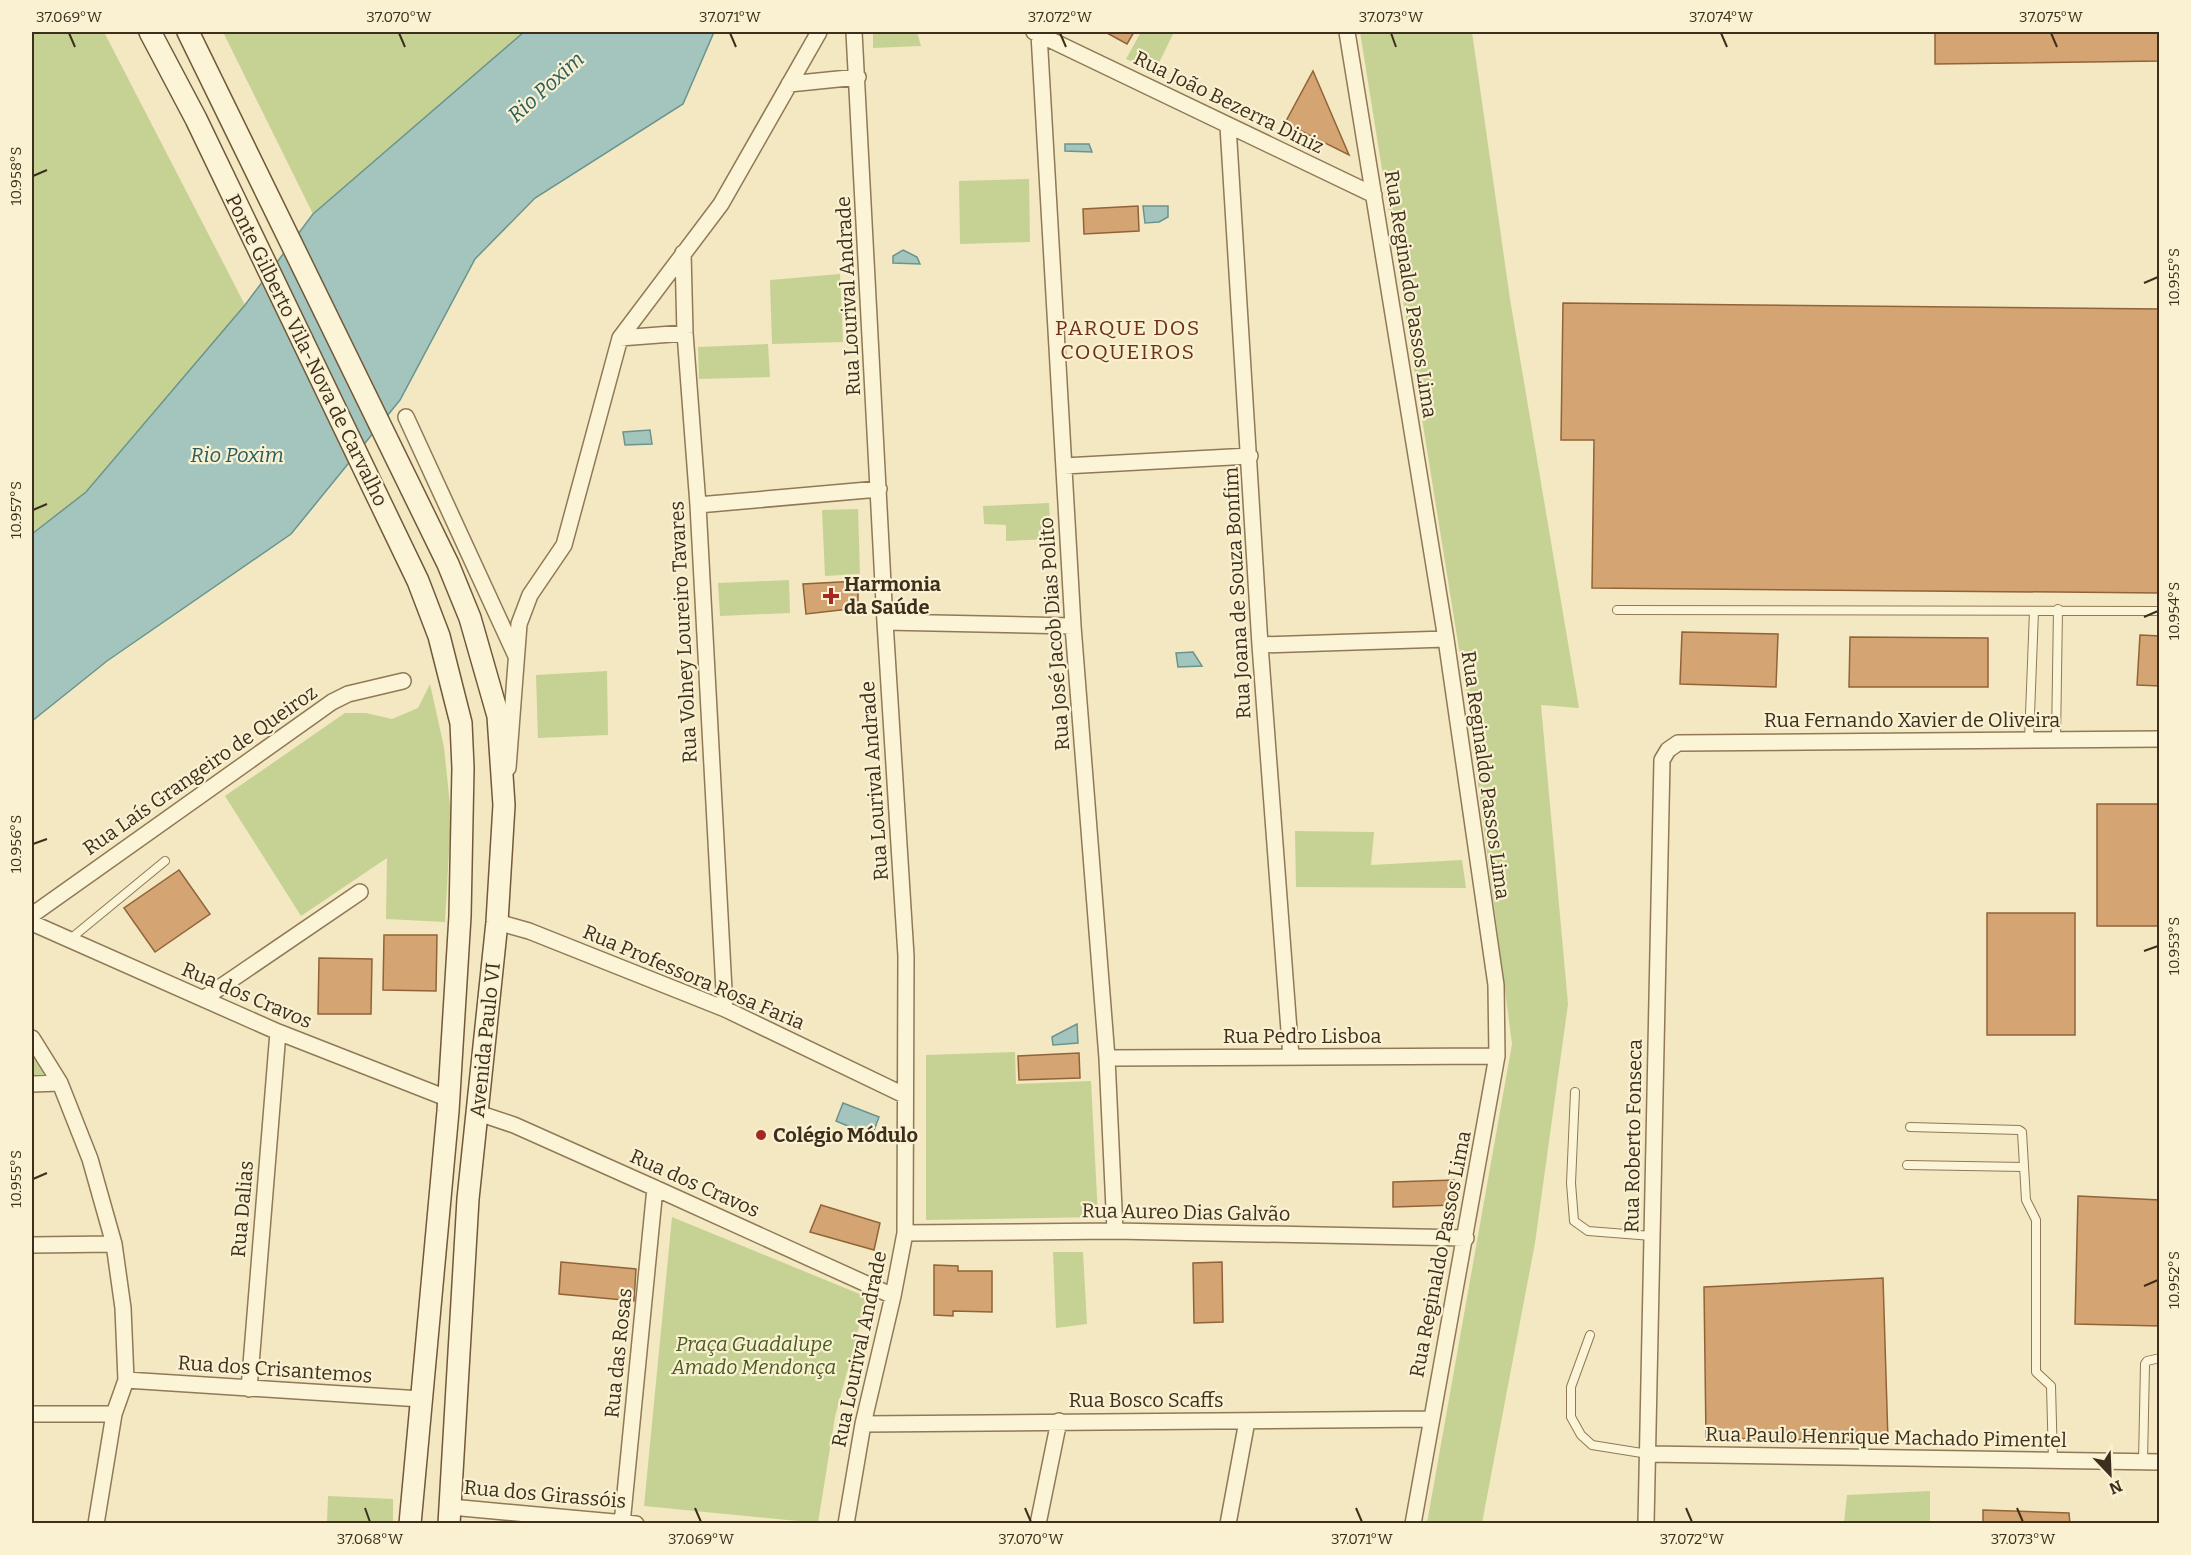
<svg xmlns="http://www.w3.org/2000/svg" width="2191" height="1555" font-family="Bitter,serif">
<style>
.green{fill:#c6d294}
.water{fill:#a4c5be;stroke:#6a948d;stroke-width:1.5}
.building{fill:#d5a473;stroke:#916339;stroke-width:1.5}
.lines{fill:none;stroke-linecap:round;stroke-linejoin:round}
.lane-casing{stroke:#8f7956;stroke-width:10}
.street-casing{stroke:#8f7956;stroke-width:18}
.secondary-casing{stroke:#71593a;stroke-width:24}
.lane{stroke:#fcf4d6;stroke-width:8}
.street{stroke:#fcf4d6;stroke-width:15}
.secondary{stroke:#fcf4d6;stroke-width:21}
.ticks{fill:none;stroke:#3d2f1c;stroke-width:2}
.poi-dot{fill:#a5291f;stroke:#f9f1d2;stroke-width:2}
.labels{text-anchor:middle;dominant-baseline:central;stroke-width:4.5;stroke-linejoin:round;paint-order:stroke}
.street-label{font-size:20px;fill:#3d2f1c;stroke:#f9f1d2}
.poi-label{font-size:20px;font-weight:bold;fill:#3d2f1c;stroke:#f9f1d2;text-anchor:start}
.park-label{font-size:20px;font-style:italic;fill:#485c20;stroke:#f9f1d2}
.water-label{font-size:21px;font-style:italic;fill:#2a5e5e;stroke:#f9f1d2}
.neighbourhood-label{font-size:21px;letter-spacing:1.5px;fill:#6e3017;stroke:#f9f1d2}
.neatline{fill:none;stroke:#3d2f1c;stroke-width:2}
.ticks-label{font-size:15px;text-anchor:middle;fill:#3d2f1c}
</style>
<rect width="100%" height="100%" fill="#f3e8c1"/>
<path class="green" d="M 32,32 L 104,32 L 245,305 L 86,492 L 32,534 Z
M 223,32 L 524,32 L 313,214 Z
M 873,32 L 917,32 L 921,46 L 873,48 Z
M 1141,32 L 1174,32 L 1155,71 L 1126,59 Z
M 1360,32 L 1472,32 L 1510,299 L 1579,708 L 1541,705 L 1568,1004 L 1535,1243 L 1482,1523 L 1427,1523 L 1512,1044 L 1467,699 Z
M 1029,179 L 1030,242 L 960,244 L 959,181 Z
M 840,274 L 843,342 L 772,344 L 770,280 Z
M 768,344 L 770,377 L 699,379 L 698,347 Z
M 1049,503 L 1051,539 L 1006,541 L 1006,525 L 984,524 L 983,506 Z
M 858,509 L 860,574 L 825,576 L 822,510 Z
M 789,580 L 790,613 L 720,616 L 718,583 Z
M 607,671 L 608,735 L 538,738 L 536,675 Z
M 430,684 L 444,747 L 451,815 L 445,922 L 386,919 L 387,858 L 301,916 L 225,796 L 345,713 L 366,713 L 392,719 L 418,708 Z
M 1295,831 L 1374,832 L 1371,865 L 1462,860 L 1466,888 L 1296,887 Z
M 1015,1052 L 1016,1084 L 1091,1081 L 1098,1217 L 926,1220 L 926,1055 Z
M 32,1055 L 47,1079 L 32,1079 Z
M 672,1217 L 867,1297 L 835,1417 L 818,1523 L 644,1506 Z
M 1053,1252 L 1083,1252 L 1087,1324 L 1056,1328 Z
M 1930,1491 L 1930,1523 L 1844,1523 L 1847,1495 Z
M 328,1496 L 393,1499 L 393,1523 L 327,1523 Z"/>
<path class="water" d="M 524,32 L 714,32 L 683,104 L 535,198 L 475,259 L 400,400 L 291,534 L 107,661 L 32,721 L 32,534 L 86,492 L 245,305 L 313,214 Z
M 1065,144 L 1089,144 L 1092,152 L 1065,151 Z
M 1143,206 L 1168,206 L 1168,217 L 1159,222 L 1145,223 Z
M 903,250 L 917,257 L 920,264 L 893,263 L 893,256 Z
M 650,430 L 652,444 L 625,445 L 623,432 Z
M 1193,652 L 1202,666 L 1178,667 L 1176,653 Z
M 1077,1024 L 1078,1043 L 1053,1045 L 1052,1037 Z
M 843,1103 L 879,1117 L 872,1136 L 836,1121 Z"/>
<path class="building" d="M 1935,32 L 2160,32 L 2160,61 L 1935,64 Z
M 1107,33 L 1107,32 L 1134,32 L 1127,44 Z
M 1313,71 L 1349,155 L 1285,123 Z
M 1138,206 L 1139,231 L 1084,234 L 1083,209 Z
M 1563,303 L 2160,309 L 2160,593 L 1592,588 L 1594,440 L 1561,440 Z
M 858,581 L 858,608 L 806,614 L 803,584 Z
M 1682,632 L 1778,634 L 1776,687 L 1680,684 Z
M 2140,635 L 2160,636 L 2160,686 L 2137,685 Z
M 1850,637 L 1988,638 L 1988,687 L 1849,687 Z
M 2097,804 L 2160,804 L 2160,926 L 2097,926 Z
M 179,870 L 210,914 L 155,952 L 124,908 Z
M 1987,913 L 2075,913 L 2075,1035 L 1987,1035 Z
M 384,935 L 437,935 L 436,991 L 383,990 Z
M 319,958 L 372,959 L 371,1014 L 318,1014 Z
M 1079,1053 L 1080,1078 L 1019,1080 L 1018,1056 Z
M 1454,1180 L 1455,1205 L 1393,1207 L 1393,1182 Z
M 2078,1196 L 2160,1200 L 2160,1326 L 2075,1324 Z
M 821,1205 L 880,1223 L 874,1250 L 810,1232 Z
M 561,1262 L 636,1269 L 634,1301 L 559,1294 Z
M 1222,1262 L 1223,1322 L 1194,1323 L 1193,1263 Z
M 934,1265 L 958,1266 L 958,1271 L 992,1271 L 992,1312 L 953,1311 L 953,1316 L 934,1315 Z
M 1883,1278 L 1888,1441 L 1706,1438 L 1704,1287 Z
M 1983,1510 L 2069,1513 L 2070,1524 L 1983,1524 Z"/>
<g class="lines">
<defs>
<path id="lane" d="M 1617,610 L 2160,611
M 2029,740 L 2034,611
M 2056,740 L 2058,609
M 69,940 L 165,861
M 1575,1092 L 1571,1183 L 1574,1221 L 1588,1231 L 1652,1236
M 1910,1127 L 2019,1130 L 2022,1132 L 2026,1200 L 2036,1220 L 2036,1372 L 2051,1386 L 2053,1461
M 1907,1165 L 2024,1167
M 1590,1335 L 1571,1387 L 1571,1417 L 1581,1435 L 1592,1445 L 1648,1454
M 2143,1462 L 2145,1364 L 2147,1361 L 2160,1358"/>
<path id="street" d="M 1034,32 L 1374,195
M 1347,32 L 1446,639 L 1496,985 L 1497,1056 L 1413,1524
M 1039,34 L 1073,626 L 1107,1058 L 1115,1231
M 789,84 L 858,77
M 1228,126 L 1260,645 L 1291,1057
M 683,253 L 685,333 L 698,505 L 725,1009
M 620,338 L 685,333
M 406,417 L 516,656
M 1064,466 L 1250,456
M 698,505 L 879,489
M 885,622 L 1073,626
M 1260,645 L 1446,639
M 508,768 L 519,624 L 530,595 L 564,545 L 620,338 L 721,204 L 819,32
M 32,915 L 332,702 L 348,694 L 403,681
M 497,922 L 529,931 L 725,1009 L 904,1095
M 32,923 L 278,1032 L 449,1099
M 203,999 L 360,892
M 32,1038 L 60,1083 L 90,1159 L 114,1244 L 123,1308 L 126,1380 L 114,1414 L 96,1524
M 1107,1058 L 1497,1056
M 32,1084 L 60,1083
M 478,1113 L 514,1125 L 655,1188 L 893,1296
M 905,1233 L 1115,1231 L 1466,1238
M 32,1245 L 114,1244
M 126,1380 L 421,1399
M 249,1389 L 278,1032
M 32,1414 L 114,1414
M 863,1424 L 1430,1419
M 1648,1454 L 2160,1462
M 451,1507 L 636,1524
M 622,1524 L 655,1188
M 846,1524 L 863,1424 L 893,1296 L 905,1233 L 906,956 L 885,622 L 854,32
M 1038,1524 L 1059,1421
M 1228,1524 L 1247,1421
M 1646,1524 L 1662,760 L 1668,750 L 1678,743 L 2160,739"/>
<path id="secondary" d="M 150,32 L 196,119 L 418,581 L 439,636 L 461,723 L 463,768 L 460,916 L 448,1111 L 410,1524
M 188,32 L 448,564 L 470,618 L 498,716 L 504,805 L 497,922 L 468,1199 L 449,1524"/>
</defs>
<use href="#lane" class="lane-casing"/>
<use href="#street" class="street-casing"/>
<use href="#secondary" class="secondary-casing"/>
<use href="#lane" class="lane"/>
<use href="#street" class="street"/>
<use href="#secondary" class="secondary"/>
</g>
<path class="ticks" d="M 69,33 L 75,47M 399,33 L 405,47M 730,33 L 736,47M 1060,33 L 1066,47M 1391,33 L 1396,47M 1721,33 L 1727,47M 2051,33 L 2057,47M 33,176 L 47,170M 2144,283 L 2158,277M 33,510 L 47,504M 2144,617 L 2158,611M 33,844 L 47,839M 2144,951 L 2158,946M 33,1179 L 47,1173M 2144,1286 L 2158,1280M 365,1508 L 370,1522M 695,1508 L 701,1522M 1025,1508 L 1031,1522M 1356,1508 L 1362,1522M 1686,1508 L 1692,1522M 2017,1508 L 2023,1522"/>
<g class="poi-dot">
<path d="M828 587h6v6h6v6h-6v6h-6v-6h-6v-6h6z"/>
<circle cx="761" cy="1135" r="6"/>
</g>
<g class="labels">
<g class="street-label">
<text transform="translate(1229 102) rotate(26)">Rua João Bezerra Diniz</text>
<text transform="translate(1411 294) rotate(81)">Rua Reginaldo Passos Lima</text>
<text transform="translate(848 296) rotate(-93)">Rua Lourival Andrade</text>
<text transform="translate(307 350) rotate(64)">Ponte Gilberto Vila-Nova de Carvalho</text>
<text transform="translate(1237 593) rotate(-93)">Rua Joana de Souza Bonfim</text>
<text transform="translate(683 632) rotate(-93)">Rua Volney Loureiro Tavares</text>
<text transform="translate(1054 634) rotate(-94)">Rua José Jacob Dias Polito</text>
<text x="1912" y="720">Rua Fernando Xavier de Oliveira</text>
<text transform="translate(200 770) rotate(-35)">Rua Laís Grangeiro de Queiroz</text>
<text transform="translate(1486 775) rotate(82)">Rua Reginaldo Passos Lima</text>
<text transform="translate(874 781) rotate(-94)">Rua Lourival Andrade</text>
<text transform="translate(694 977) rotate(23)">Rua Professora Rosa Faria</text>
<text transform="translate(247 995) rotate(23)">Rua dos Cravos</text>
<text x="1302" y="1036">Rua Pedro Lisboa</text>
<text transform="translate(485 1040) rotate(-84)">Avenida Paulo VI</text>
<text transform="translate(1633 1136) rotate(-89)">Rua Roberto Fonseca</text>
<text transform="translate(695 1183) rotate(24)">Rua dos Cravos</text>
<text transform="translate(242 1209) rotate(-85)">Rua Dalias</text>
<text transform="translate(1186 1212) rotate(1)">Rua Aureo Dias Galvão</text>
<text transform="translate(1440 1254) rotate(-79)">Rua Reginaldo Passos Lima</text>
<text transform="translate(859 1349) rotate(-78)">Rua Lourival Andrade</text>
<text transform="translate(618 1353) rotate(-84)">Rua das Rosas</text>
<text transform="translate(275 1369) rotate(4)">Rua dos Crisantemos</text>
<text x="1146" y="1400">Rua Bosco Scaffs</text>
<text transform="translate(1886 1437) rotate(1)">Rua Paulo Henrique Machado Pimentel</text>
<text transform="translate(545 1494) rotate(5)">Rua dos Girassóis</text>
</g>
<g class="poi-label">
<text x="844" y="584">Harmonia<tspan x="844" dy="23">da Saúde</tspan></text>
<text x="773" y="1135">Colégio Módulo</text>
</g>
<g class="park-label">
<text x="754" y="1344">Praça Guadalupe<tspan x="754" dy="23">Amado Mendonça</tspan></text>
</g>
<g class="water-label">
<text transform="translate(546 87) rotate(-42)">Rio Poxim</text>
<text x="237" y="455">Rio Poxim</text>
</g>
<g class="neighbourhood-label">
<text x="1128" y="328">PARQUE DOS<tspan x="1128" dy="24">COQUEIROS</tspan></text>
</g>
</g>
<rect width="2191" height="1555" fill="none" stroke="#f9f1d2" stroke-width="66"/>
<g transform="translate(2110 1474) rotate(157)" stroke="#f9f1d2" stroke-width="4.5" paint-order="stroke">
<path d="M0-4.5L10 22L0 15L-10 22Z" fill="#3d2f1c"/>
<text y="-9" font-size="16" font-weight="bold" text-anchor="middle" fill="#3d2f1c">N</text>
</g>
<rect x="33" y="33" width="2125" height="1489" class="neatline"/>
<g class="ticks-label">
<text x="69" y="22">37.069°W</text>
<text x="399" y="22">37.070°W</text>
<text x="730" y="22">37.071°W</text>
<text x="1060" y="22">37.072°W</text>
<text x="1391" y="22">37.073°W</text>
<text x="1721" y="22">37.074°W</text>
<text x="2051" y="22">37.075°W</text>
<text transform="translate(16 176) rotate(-90)" y="5">10.958°S</text>
<text transform="translate(2174 277) rotate(-90)" y="5">10.955°S</text>
<text transform="translate(16 510) rotate(-90)" y="5">10.957°S</text>
<text transform="translate(2174 611) rotate(-90)" y="5">10.954°S</text>
<text transform="translate(16 844) rotate(-90)" y="5">10.956°S</text>
<text transform="translate(2174 946) rotate(-90)" y="5">10.953°S</text>
<text transform="translate(16 1179) rotate(-90)" y="5">10.955°S</text>
<text transform="translate(2174 1280) rotate(-90)" y="5">10.952°S</text>
<text x="370" y="1544">37.068°W</text>
<text x="701" y="1544">37.069°W</text>
<text x="1031" y="1544">37.070°W</text>
<text x="1362" y="1544">37.071°W</text>
<text x="1692" y="1544">37.072°W</text>
<text x="2023" y="1544">37.073°W</text>
</g>
</svg>
